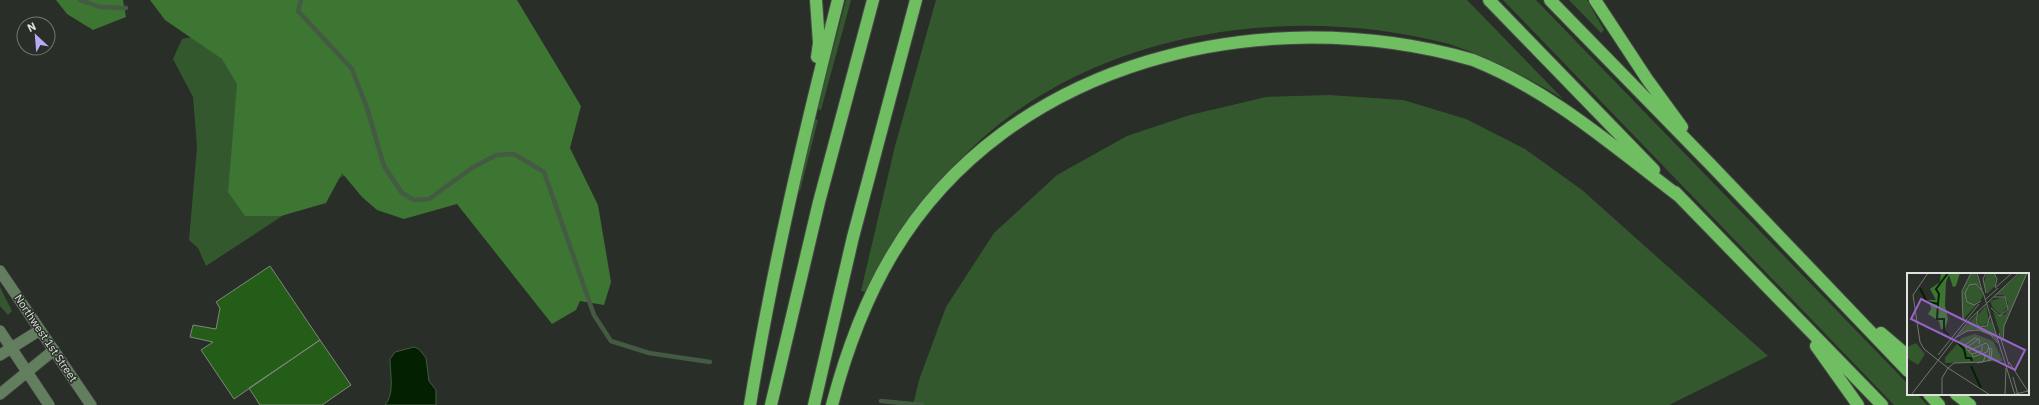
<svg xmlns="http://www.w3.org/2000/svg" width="2039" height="405" font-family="'IBM Plex Sans',sans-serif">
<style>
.green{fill:#34582e}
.forest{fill:#3d7532}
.water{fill:#032000;stroke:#455a43}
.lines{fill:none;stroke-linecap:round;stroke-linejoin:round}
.stream{stroke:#455a43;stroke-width:4.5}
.building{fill:#245d18;stroke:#80867e}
.secondary-casing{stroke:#474b46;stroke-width:12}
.motorway-casing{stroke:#474b46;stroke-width:14}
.secondary{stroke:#637e5e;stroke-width:11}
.motorway{stroke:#70be62;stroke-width:12}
.labels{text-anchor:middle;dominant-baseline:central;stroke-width:3;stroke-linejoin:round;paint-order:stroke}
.street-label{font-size:11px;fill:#dfe2de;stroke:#292e28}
.inset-river{fill:none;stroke:#032000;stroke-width:2}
.inset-road{fill:none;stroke:#727671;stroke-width:1}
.view{fill:#9963c8;fill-opacity:0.15;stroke:#9963c8;stroke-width:2}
.inset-edge{fill:none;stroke:#dfe2de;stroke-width:2}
</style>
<rect width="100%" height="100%" fill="#292e28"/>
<path class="green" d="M 846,0 L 851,0 L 821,110 L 817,109 Z
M 936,0 L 1467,0 L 1563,99 C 1527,77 1489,57 1449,44 C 1279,0 1075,34 953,167 C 918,204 892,247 867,292 L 861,291 L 895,146 Z
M 1503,0 L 1536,0 L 1908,384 L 1908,394 L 1917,394 L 1927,405 L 1894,405 Z
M 1569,0 L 1587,0 L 1604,30 L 1601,33 Z
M 317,13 L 422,124 L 206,266 L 198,248 L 189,240 L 197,147 L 193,97 L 173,59 L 182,39 Z
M 1329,95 L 1403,100 L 1466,119 L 1525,149 L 1582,190 L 1768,356 L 1669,405 L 913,405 L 919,380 L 946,307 L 994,233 L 1057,175 L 1127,136 L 1190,115 L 1266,97 Z
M 814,119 L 818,120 L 800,191 L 797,190 Z
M 0,287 L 12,311 L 8,315 L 0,306 Z"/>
<path class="forest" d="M 56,0 L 123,0 L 126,17 L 93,30 L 67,14 Z
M 150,0 L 517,0 L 581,106 L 570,148 L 598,205 L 611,282 L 604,305 L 580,301 L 576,310 L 552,324 L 457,204 L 404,219 L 377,210 L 362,197 L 342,173 L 326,203 L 281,216 L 245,216 L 228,192 L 237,84 L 222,59 L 165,20 Z"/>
<path class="water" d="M 414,347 L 419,349 L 426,358 L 429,381 L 436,390 L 436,405 L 385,405 C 395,393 390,374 390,359 L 395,352 Z"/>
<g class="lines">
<path class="stream" d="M 80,0 L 100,7 L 126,8
M 301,0 L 298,11 L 352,69 L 367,108 L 384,166 L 402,193 L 414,200 L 429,199 L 472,168 L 496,155 L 514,154 L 544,172 L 594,315 L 611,341 L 649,353 L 710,362
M 881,401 L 922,405"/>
</g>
<path class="building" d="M 270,266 L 320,340 L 234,399 L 201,350 L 213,342 L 190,337 L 193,325 L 216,329 L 220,308 L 216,302 Z
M 320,340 L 351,385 L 322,405 L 260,405 L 249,388 Z"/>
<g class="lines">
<defs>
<path id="secondary" d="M 0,271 L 91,405
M 0,331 L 49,405
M 0,355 L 40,330
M 0,394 L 54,350"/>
<path id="motorway" d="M 816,0 L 819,43 L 817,57
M 1489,0 L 1654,170
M 1550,0 L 1711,165 L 1908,371
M 1595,0 L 1647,79 L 1682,127
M 1675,192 L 1882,405
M 1881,333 L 1908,356
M 1816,346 L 1858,405
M 1929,394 L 1939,405
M 1956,394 L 1970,405
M 750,405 C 772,269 804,134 838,0
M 771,405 L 819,202 L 873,0
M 814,405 L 853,237 L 916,0
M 832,405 C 846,352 864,302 892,255 C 1008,59 1263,0 1473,60 C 1551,91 1614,147 1680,197"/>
</defs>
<use href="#secondary" class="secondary-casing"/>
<use href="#motorway" class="motorway-casing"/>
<use href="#secondary" class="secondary"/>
<use href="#motorway" class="motorway"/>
</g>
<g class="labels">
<g class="street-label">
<text transform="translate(46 338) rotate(56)">Northwest 1st Street</text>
</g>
</g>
<g transform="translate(1907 273)">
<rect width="122" height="122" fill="#292e28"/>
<path d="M 64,0 L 69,0 L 74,15 L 71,12 L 60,13 L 59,27 L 70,31 L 56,47 L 55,20 ZM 80,0 L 89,2 L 88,13 L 80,21 L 77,9 ZM 114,0 L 120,0 L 97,53 L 95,67 L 86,38 L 90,42 L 97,42 L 101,37 L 101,29 L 96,22 L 88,22 ZM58 21a9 9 0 1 1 18 0a9 9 0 1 1-18 0ZM 97,24 L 100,34 L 94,42 L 86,35 L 83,28 ZM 79,32 L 82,48 L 76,54 L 70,49 L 71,42 ZM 70,41 L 68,49 L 77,55 L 84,47 L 92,70 L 87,64 L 67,56 L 51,62 ZM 68,61 L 86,68 L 96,88 L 38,90 L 38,85 L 55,65 ZM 9,70 L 18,81 L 11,92 L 0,85 L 0,74 Z" fill="#34582e"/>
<path d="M 34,0 L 53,0 L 49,13 L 46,14 L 42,2 L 39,9 L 38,32 L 41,46 L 38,56 L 34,56 L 32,48 L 21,41 L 24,36 L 22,27 L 29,27 L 23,16 L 33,9 Z" fill="#3d7532"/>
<path class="inset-river" d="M 13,15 L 20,29M 22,29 L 31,31 L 30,46 L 37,46 L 37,58 L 42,62M 31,30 L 32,21 L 29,16 L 41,0M 49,68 L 57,76 L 59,85 L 64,85 L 65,88M 64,93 L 74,115"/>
<path class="inset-road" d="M 21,0 L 6,22 L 13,69 L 17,76 L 41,95 L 83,122M 70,0 L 75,17M 87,0 L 90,6 L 88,14M 88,15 L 105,0M 79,20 L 76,6 L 79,0M 79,26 L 91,15M 74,28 L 67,32 L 60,29 L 58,20 L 62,12 L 69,11 L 76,19 L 108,122M 84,35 L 93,43 L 101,36 L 98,24 L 87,24M 71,38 L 69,49 L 73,54 L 80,53 L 83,43M 56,47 L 55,18 L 64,0M 92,60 L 102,92M 50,64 L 60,58 L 72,57 L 83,61 L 91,70M 96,68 L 97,53 L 120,0M 59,75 L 72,66M 61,78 L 79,70 L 82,73 L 80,79 L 66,84 L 65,81 L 62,79 L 59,75 L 58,72 L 68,65 L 73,67 L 72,71M 65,81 L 75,78 L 75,73M 31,82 L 72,31M 82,88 L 83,75M 102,89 L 122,120M 70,90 L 84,87 L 85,76 L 82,75M 41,95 L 47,90 L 76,89 L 78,84 L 76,81M 106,104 L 111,122M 4,122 L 64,45 L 112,0M 35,122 L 35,105 L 41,95M 98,122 L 99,95M 105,122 L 121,118"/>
<path class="view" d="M 14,26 L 118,77 L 108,97 L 4,46 Z"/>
<rect width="122" height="122" class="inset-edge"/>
</g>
<g transform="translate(36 36) rotate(334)"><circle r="19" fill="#292e28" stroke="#727671"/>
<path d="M0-3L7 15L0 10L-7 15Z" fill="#b7abf8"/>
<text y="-6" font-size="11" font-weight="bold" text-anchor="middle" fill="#dfe2de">N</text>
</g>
</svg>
